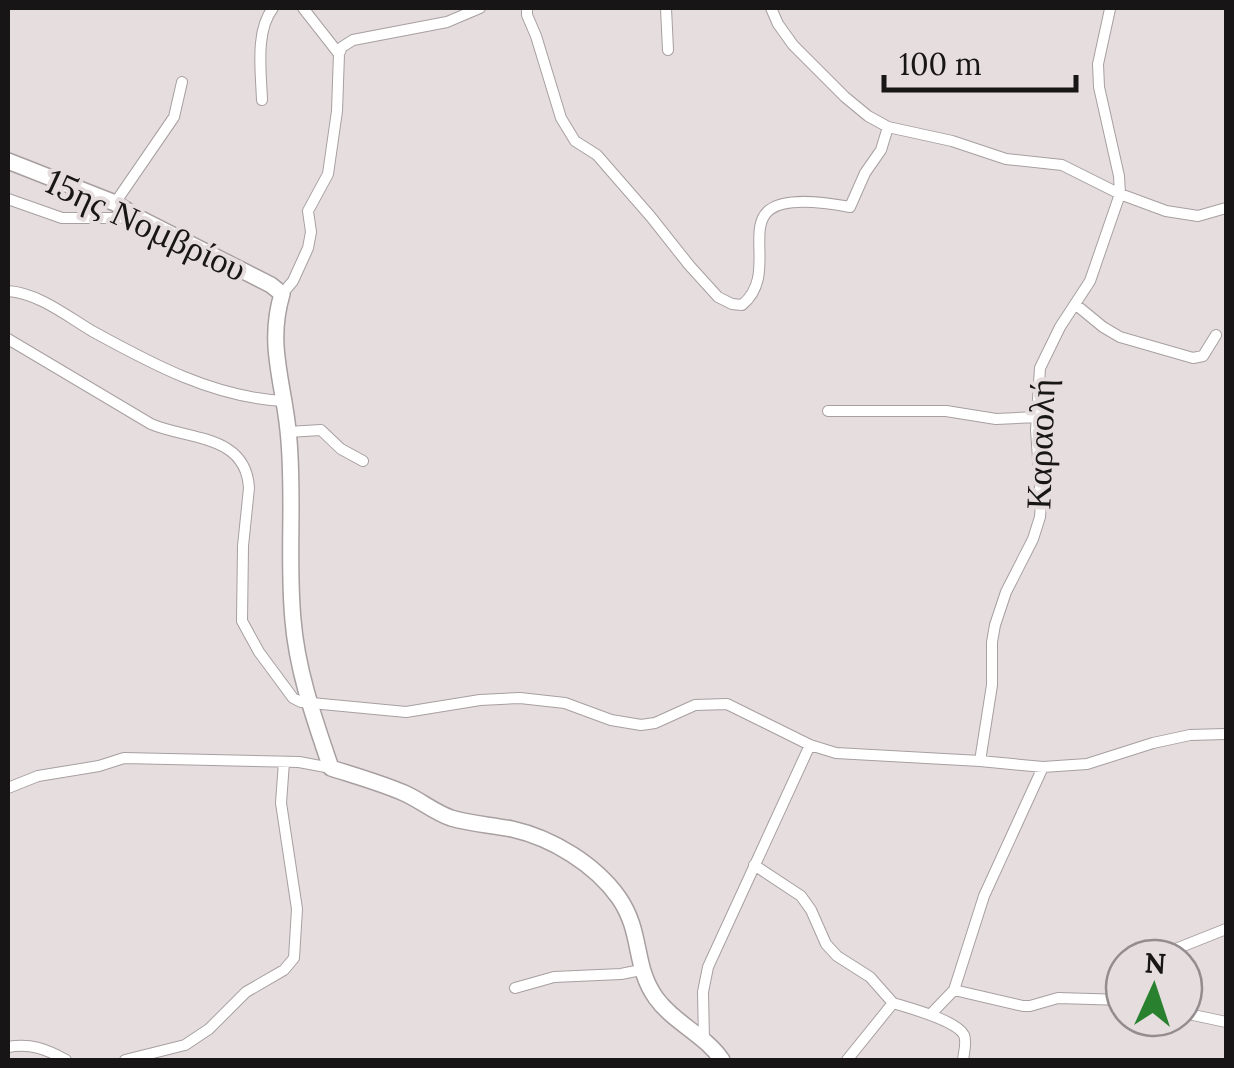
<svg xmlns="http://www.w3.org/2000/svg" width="1234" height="1068" font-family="Lora,serif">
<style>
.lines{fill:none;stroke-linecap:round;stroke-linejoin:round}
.street-casing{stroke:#a79fa0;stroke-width:12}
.secondary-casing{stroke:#a79fa0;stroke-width:18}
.street{stroke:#fff;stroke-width:10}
.secondary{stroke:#fff;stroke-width:15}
.labels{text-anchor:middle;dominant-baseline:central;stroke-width:8;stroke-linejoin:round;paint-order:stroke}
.street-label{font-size:35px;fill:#181516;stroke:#e6dddf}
</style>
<rect width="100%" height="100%" fill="#e6dddf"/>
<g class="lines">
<defs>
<path id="street" d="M 303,8 L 339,54
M 527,8 L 527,15 L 536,36 L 561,118 L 575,141 L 597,155 L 651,217 L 689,265 L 718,297 L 732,304 L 742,305 C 792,264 703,180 850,207 L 865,173 L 881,150 L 888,127
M 666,8 L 668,50
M 771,8 L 778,24 L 793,45 L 845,97 L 868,116 L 888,127 L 952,141 L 1006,159 L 1062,165 L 1120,194 L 1166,211 L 1198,216 L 1226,208
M 262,100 C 261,71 255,31 273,8
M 8,199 L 62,218 L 138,218
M 115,203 L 174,117 L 182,82
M 8,291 C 38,293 67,316 92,331 C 152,364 213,397 283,401
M 282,294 L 293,281 L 308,248 L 311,232 L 308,211 L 328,174 L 337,111 L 339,54 L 342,47 L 353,40 L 447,22 L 480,8
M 1075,304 L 1103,327 L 1120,337 L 1193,358 L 1203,356 L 1216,335
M 8,339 L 151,424 C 188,440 246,434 249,488 L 243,546 L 242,621 L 259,652 L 293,698 L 301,702 L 406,712 L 480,700 L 520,698 L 565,703 L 611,720 L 641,725 L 655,723 L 695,705 L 727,704 L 810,745 L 836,753 L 980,761 L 1043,767 L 1087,764 L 1153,743 L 1190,735 L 1226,734
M 828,411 L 946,411 L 996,419 L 1037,417
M 288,432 L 321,430 L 341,449 L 363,461
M 980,761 L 992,685 L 992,642 L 995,625 L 1006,592 L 1033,539 L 1040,517 L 1041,502 L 1036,430 L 1040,368 L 1060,327 L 1090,281 L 1120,194 L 1119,176 L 1099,87 L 1098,64 L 1110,9
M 8,788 L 38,776 L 99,766 L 124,758 L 299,762 L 331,768
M 754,865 L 801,896 L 811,910 L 826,944 L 837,956 L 870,977 L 893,1003
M 1153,958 L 1226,929
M 515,988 L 554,977 L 621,974 L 641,970
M 954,990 L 1023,1006 L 1030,1006 L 1058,998 L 1124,1000
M 1184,1013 L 1226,1022
M 930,1015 L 954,990 L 984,896 L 1043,767
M 704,1040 L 703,992 L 708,967 L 810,745
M 8,1047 C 31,1043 46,1049 66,1060
M 125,1060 L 185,1045 L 209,1029 L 246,992 L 284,970 L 294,958 L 297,909 L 281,803 L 284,762
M 847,1060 L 893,1003 C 909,1008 956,1020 964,1035 C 967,1042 964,1052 963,1060"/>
<path id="secondary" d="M 8,161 L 115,203 L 139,218 L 271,285 L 282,294 C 267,344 283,381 288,430 C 295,493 287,557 293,620 C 297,671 315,721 331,768 C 356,776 381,783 404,793 C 420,800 434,812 451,818 C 471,824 492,825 512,829 C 552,838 595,864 619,898 C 643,933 633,966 656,998 C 674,1023 705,1035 722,1060"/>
</defs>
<use href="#street" class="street-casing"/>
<use href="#secondary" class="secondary-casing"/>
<use href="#street" class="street"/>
<use href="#secondary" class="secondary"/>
</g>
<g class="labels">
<g class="street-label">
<text transform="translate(146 225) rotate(25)">15ης Νομβρίου</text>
<text transform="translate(1040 444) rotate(-88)">Καραολή</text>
</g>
</g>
<rect width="1234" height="1068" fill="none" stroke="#181516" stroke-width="20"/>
<g transform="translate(1154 988) rotate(3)"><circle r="48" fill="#e6dddf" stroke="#948d8f" stroke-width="2.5"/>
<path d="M0-8L18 38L0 25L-18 38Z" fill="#29802e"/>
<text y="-15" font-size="28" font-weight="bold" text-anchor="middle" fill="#181516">N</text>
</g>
<path d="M884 75v15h192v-15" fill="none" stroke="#181516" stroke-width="5"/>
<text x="899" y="75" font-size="30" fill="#181516" stroke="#e6dddf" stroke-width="8" paint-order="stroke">100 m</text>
</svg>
